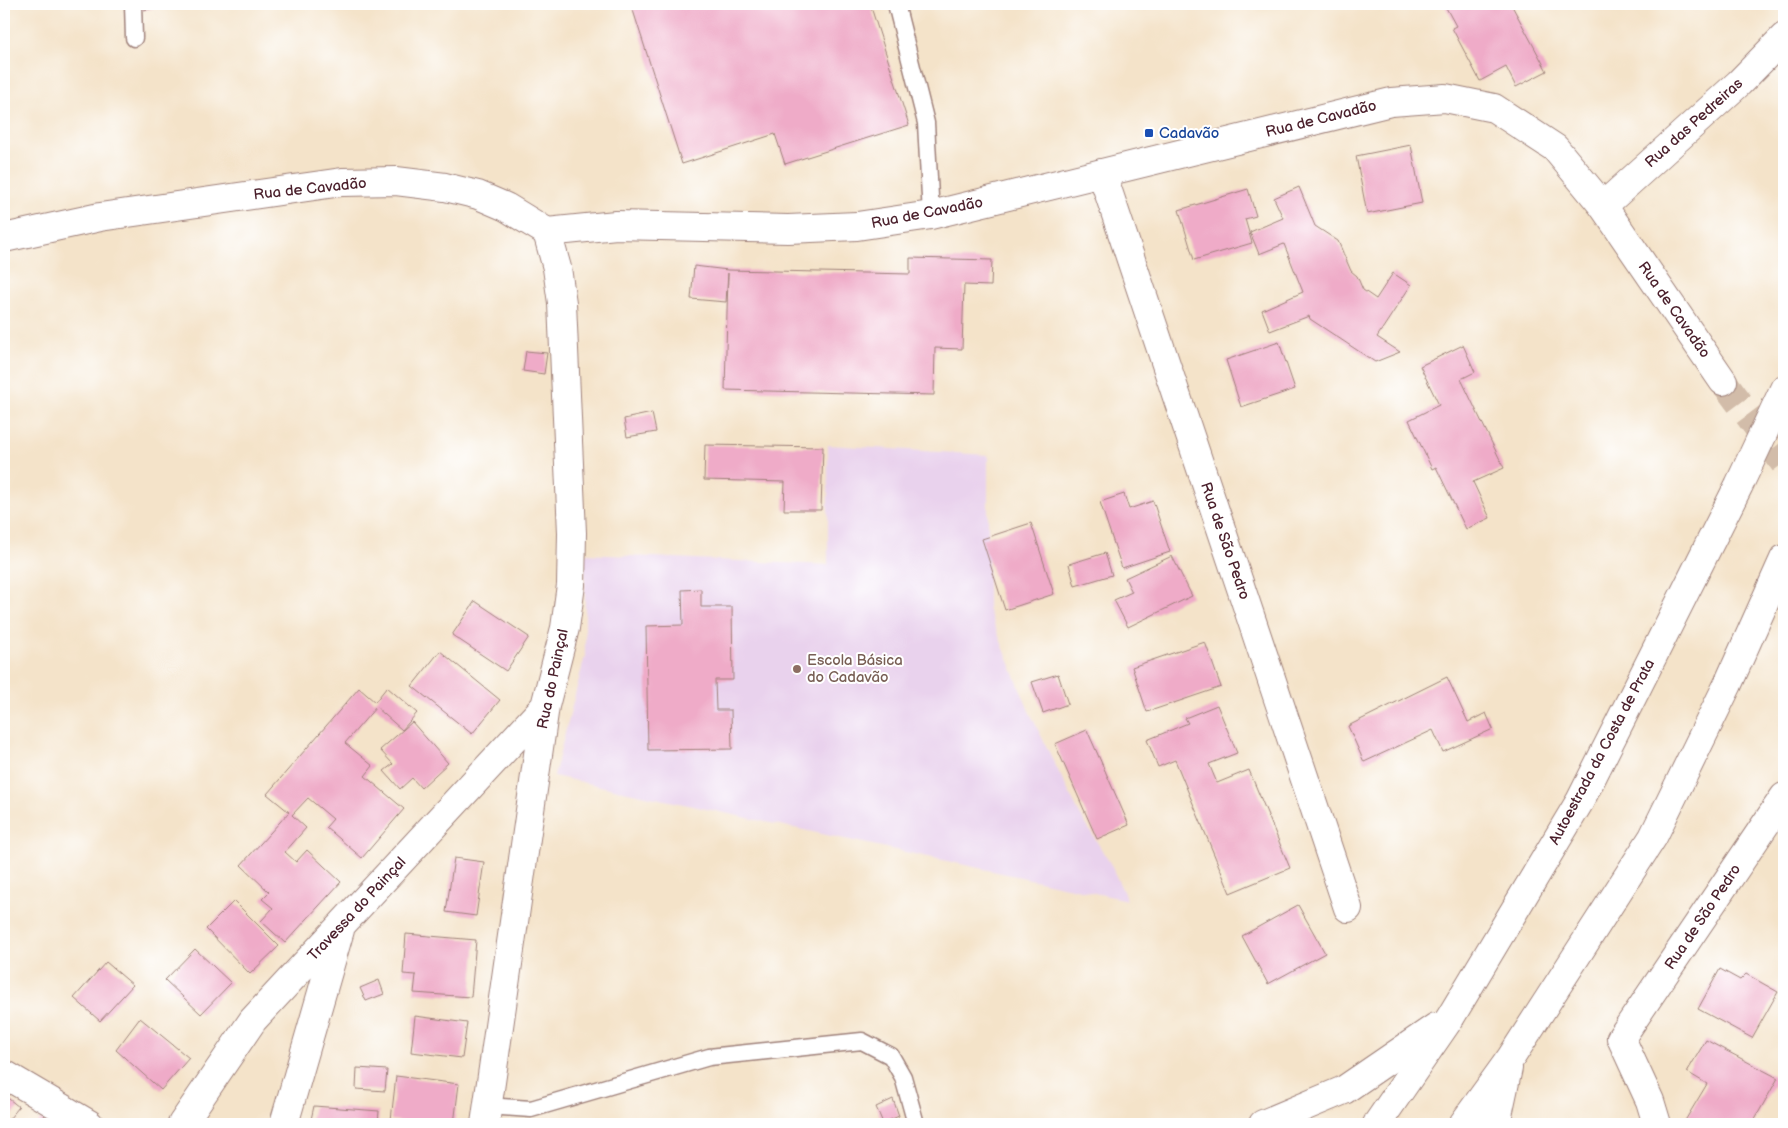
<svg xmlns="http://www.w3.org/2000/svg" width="1788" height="1128" font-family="'Balsamiq Sans',sans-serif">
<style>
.built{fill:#e9d2ed}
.building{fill:#efabc8}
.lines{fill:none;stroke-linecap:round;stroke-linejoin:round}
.secondary-tunnel{stroke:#d2bca9;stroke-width:28;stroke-dasharray:28 14;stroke-linecap:butt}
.lane-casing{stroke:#9f817a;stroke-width:19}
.street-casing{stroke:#9f817a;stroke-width:30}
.secondary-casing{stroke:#9f817a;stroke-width:30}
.highway-casing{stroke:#9f817a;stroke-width:30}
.lane{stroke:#fff;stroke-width:16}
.street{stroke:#fff;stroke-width:28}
.secondary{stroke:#fff;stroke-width:28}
.highway{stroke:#fff;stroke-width:28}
.transit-dot{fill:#1a4fb4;stroke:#fff;stroke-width:2}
.education-dot{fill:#8d6e63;stroke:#fff;stroke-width:2}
.labels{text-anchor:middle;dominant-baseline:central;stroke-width:4;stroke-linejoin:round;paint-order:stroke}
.street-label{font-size:15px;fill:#4a1f2b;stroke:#fff}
.transit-label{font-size:15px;fill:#164399;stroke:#fff;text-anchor:start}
.education-label{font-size:15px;fill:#785e54;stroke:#fff;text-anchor:start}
</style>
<rect width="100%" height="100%" fill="#fff"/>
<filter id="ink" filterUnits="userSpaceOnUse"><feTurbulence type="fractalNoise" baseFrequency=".02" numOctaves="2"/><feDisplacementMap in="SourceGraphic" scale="10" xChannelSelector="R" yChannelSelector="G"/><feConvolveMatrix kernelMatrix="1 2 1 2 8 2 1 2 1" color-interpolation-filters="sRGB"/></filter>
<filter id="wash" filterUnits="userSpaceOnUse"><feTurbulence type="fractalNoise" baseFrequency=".0096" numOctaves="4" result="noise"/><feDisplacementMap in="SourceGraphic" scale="20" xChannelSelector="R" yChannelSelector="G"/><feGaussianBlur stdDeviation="1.12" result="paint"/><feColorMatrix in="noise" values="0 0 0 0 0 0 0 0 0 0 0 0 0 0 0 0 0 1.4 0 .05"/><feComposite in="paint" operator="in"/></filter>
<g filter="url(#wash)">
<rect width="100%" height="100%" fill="#f4e3c9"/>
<path class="built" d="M 828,445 L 988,455 L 988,609 L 1029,711 L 1079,813 L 1110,863 L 1127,900 L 554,776 L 585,656 L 585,554 L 828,565 Z"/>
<g id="blocks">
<path class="building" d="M 137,4 L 170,4 L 170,5 L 138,11 Z
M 631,4 L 870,4 L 909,125 L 785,164 L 775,134 L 682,164 Z
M 1444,4 L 1511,4 L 1547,71 L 1516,87 L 1506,67 L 1480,81 L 1452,28 L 1456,26 Z
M 1411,145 L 1422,203 L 1367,214 L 1356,156 Z
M 1299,187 L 1315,226 L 1338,241 L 1351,271 L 1357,276 L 1363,290 L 1376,299 L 1393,273 L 1411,285 L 1377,337 L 1400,352 L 1375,362 L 1310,319 L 1309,316 L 1270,331 L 1262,310 L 1303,292 L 1284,244 L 1259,254 L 1250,232 L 1283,218 L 1274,198 Z
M 1248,189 L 1256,216 L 1245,219 L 1252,243 L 1194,260 L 1179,210 Z
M 910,258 L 992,260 L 991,286 L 964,285 L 962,349 L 935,348 L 934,395 L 725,390 L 728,273 L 726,302 L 691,299 L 694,266 L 728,270 L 910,274 Z
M 1279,342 L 1295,389 L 1241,407 L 1226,360 Z
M 1463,345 L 1475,372 L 1461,379 L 1504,468 L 1473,482 L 1490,518 L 1466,529 L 1436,467 L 1432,469 L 1409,420 L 1439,405 L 1420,366 Z
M 526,351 L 547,353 L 544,374 L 523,371 Z
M 652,413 L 656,432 L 627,437 L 624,419 Z
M 705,445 L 823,447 L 821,510 L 784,510 L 785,482 L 704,480 Z
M 1124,494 L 1129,509 L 1153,501 L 1170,552 L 1122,568 L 1100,502 Z
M 1031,523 L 1054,594 L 1005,610 L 982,539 Z
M 1105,553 L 1112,575 L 1075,586 L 1069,564 Z
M 1172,556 L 1192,596 L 1128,627 L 1114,600 L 1132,592 L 1125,578 Z
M 701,589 L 701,607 L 732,607 L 733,680 L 715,680 L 716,710 L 731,710 L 732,749 L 648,750 L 646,626 L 683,625 L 682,590 Z
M 475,601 L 529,637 L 506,671 L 452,635 Z
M 1205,642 L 1221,687 L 1147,712 L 1132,667 Z
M 440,651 L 500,700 L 472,734 L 412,686 Z
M 1058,674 L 1068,704 L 1043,713 L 1032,682 Z
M 1447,677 L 1468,722 L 1486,713 L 1493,729 L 1443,752 L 1433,730 L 1364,762 L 1348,726 Z
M 387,687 L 417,713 L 402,730 L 376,707 L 345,743 L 373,766 L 365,776 L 404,809 L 362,858 L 326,827 L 333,819 L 308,798 L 292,815 L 306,828 L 285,852 L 296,862 L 307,850 L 341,882 L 285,943 L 261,921 L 273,908 L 262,899 L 269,892 L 241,865 L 289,812 L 267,794 L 359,688 L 375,702 Z
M 1217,705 L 1237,753 L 1209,764 L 1217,783 L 1249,770 L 1290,868 L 1230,893 L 1175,760 L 1158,767 L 1147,740 L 1188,723 L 1185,718 Z
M 412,722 L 448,763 L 421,788 L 412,778 L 400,789 L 384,771 L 393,764 L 380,750 Z
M 1087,730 L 1129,825 L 1097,839 L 1055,744 Z
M 454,858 L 484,862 L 476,916 L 446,912 Z
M 234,901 L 279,946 L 250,974 L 206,929 Z
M 1298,905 L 1325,953 L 1268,984 L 1242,936 Z
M 406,934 L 476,940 L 471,997 L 414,993 L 416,975 L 403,974 Z
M 195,949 L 231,983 L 201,1014 L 165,980 Z
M 106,962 L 133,985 L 100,1021 L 74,998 Z
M 1720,969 L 1740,980 L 1746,974 L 1778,992 L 1752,1038 L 1698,1009 Z
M 379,980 L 384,994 L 366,1001 L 360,988 Z
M 415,1016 L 467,1023 L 462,1058 L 411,1052 Z
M 140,1018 L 189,1058 L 161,1090 L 116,1050 Z
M 1706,1040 L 1778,1078 L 1752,1124 L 1683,1124 L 1707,1084 L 1687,1072 Z
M 357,1068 L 387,1070 L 385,1091 L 356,1089 Z
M 396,1076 L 459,1084 L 454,1124 L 425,1124 L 391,1120 Z
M 4,1095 L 19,1107 L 5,1124 L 4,1124 Z
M 893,1099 L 899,1116 L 883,1123 L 876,1107 Z
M 314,1106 L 379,1111 L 378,1124 L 310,1124 Z
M 46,1114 L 58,1124 L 36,1124 Z"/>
</g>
</g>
<g filter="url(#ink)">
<use href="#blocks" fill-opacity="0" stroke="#9f817a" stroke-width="1"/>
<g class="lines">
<path class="secondary-tunnel" d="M 1723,381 L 1784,463"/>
<defs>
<path id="lane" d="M 133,4 L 134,38
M 896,4 L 926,123 L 931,215
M 487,1106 L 531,1109 L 709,1057 L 862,1041 L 891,1056 L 903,1077 L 916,1124"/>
<path id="street" d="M 1102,173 L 1348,908
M 1603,206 L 1739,83 L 1784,37
M 4,1074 L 89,1124
M 182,1124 L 253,1020 L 545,706
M 284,1124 L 340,930
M 485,1124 L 545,706 L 565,628 L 571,585 L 572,533 L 562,303 L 557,268 L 547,232
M 1657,1124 L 1650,1101 L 1621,1038 L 1784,797"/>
<path id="secondary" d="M 4,238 L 100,217 L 342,182 L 396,181 L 445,187 L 478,195 L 506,207 L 547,232 L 616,225 L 788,229 L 857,226 L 931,215 L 1391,102 L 1445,98 L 1494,108 L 1555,148 L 1603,206 L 1723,381"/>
<path id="highway" d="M 1263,1124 L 1344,1090 L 1436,1027
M 1377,1124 L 1450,1018 L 1580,801 L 1739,485 L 1784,389
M 1463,1124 L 1510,1059 L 1653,837 L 1728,684 L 1784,559
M 1496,1124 L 1508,1068"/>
</defs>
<use href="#lane" class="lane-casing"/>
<use href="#street" class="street-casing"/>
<use href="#secondary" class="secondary-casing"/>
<use href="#highway" class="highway-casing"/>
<use href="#lane" class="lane"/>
<use href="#street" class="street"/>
<use href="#secondary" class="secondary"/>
<use href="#highway" class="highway"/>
</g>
</g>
<rect class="transit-dot" x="1144" y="128" width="10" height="10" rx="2.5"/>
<circle class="education-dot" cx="797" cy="669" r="5"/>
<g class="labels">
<g class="street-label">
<text transform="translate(1321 119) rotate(-14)">Rua de Cavadão</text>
<text transform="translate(1694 123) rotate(-42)">Rua das Pedreiras</text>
<text transform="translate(310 189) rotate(-6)">Rua de Cavadão</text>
<text transform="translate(927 213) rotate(-11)">Rua de Cavadão</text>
<text transform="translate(1674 310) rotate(55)">Rua de Cavadão</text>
<text transform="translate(1225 541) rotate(71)">Rua de São Pedro</text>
<text transform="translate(553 679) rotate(-78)">Rua do Painçal</text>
<text transform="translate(1602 752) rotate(-62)">Autoestrada da Costa de Prata</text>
<text transform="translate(357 909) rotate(-47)">Travessa do Painçal</text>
<text transform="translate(1703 917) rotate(-56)">Rua de São Pedro</text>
</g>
<g class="transit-label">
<text x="1159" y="133">Cadavão</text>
</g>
<g class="education-label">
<text x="807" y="660">Escola Básica<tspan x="807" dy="17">do Cadavão</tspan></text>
</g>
</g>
<rect width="1788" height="1128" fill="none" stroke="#fff" stroke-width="20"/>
</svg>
